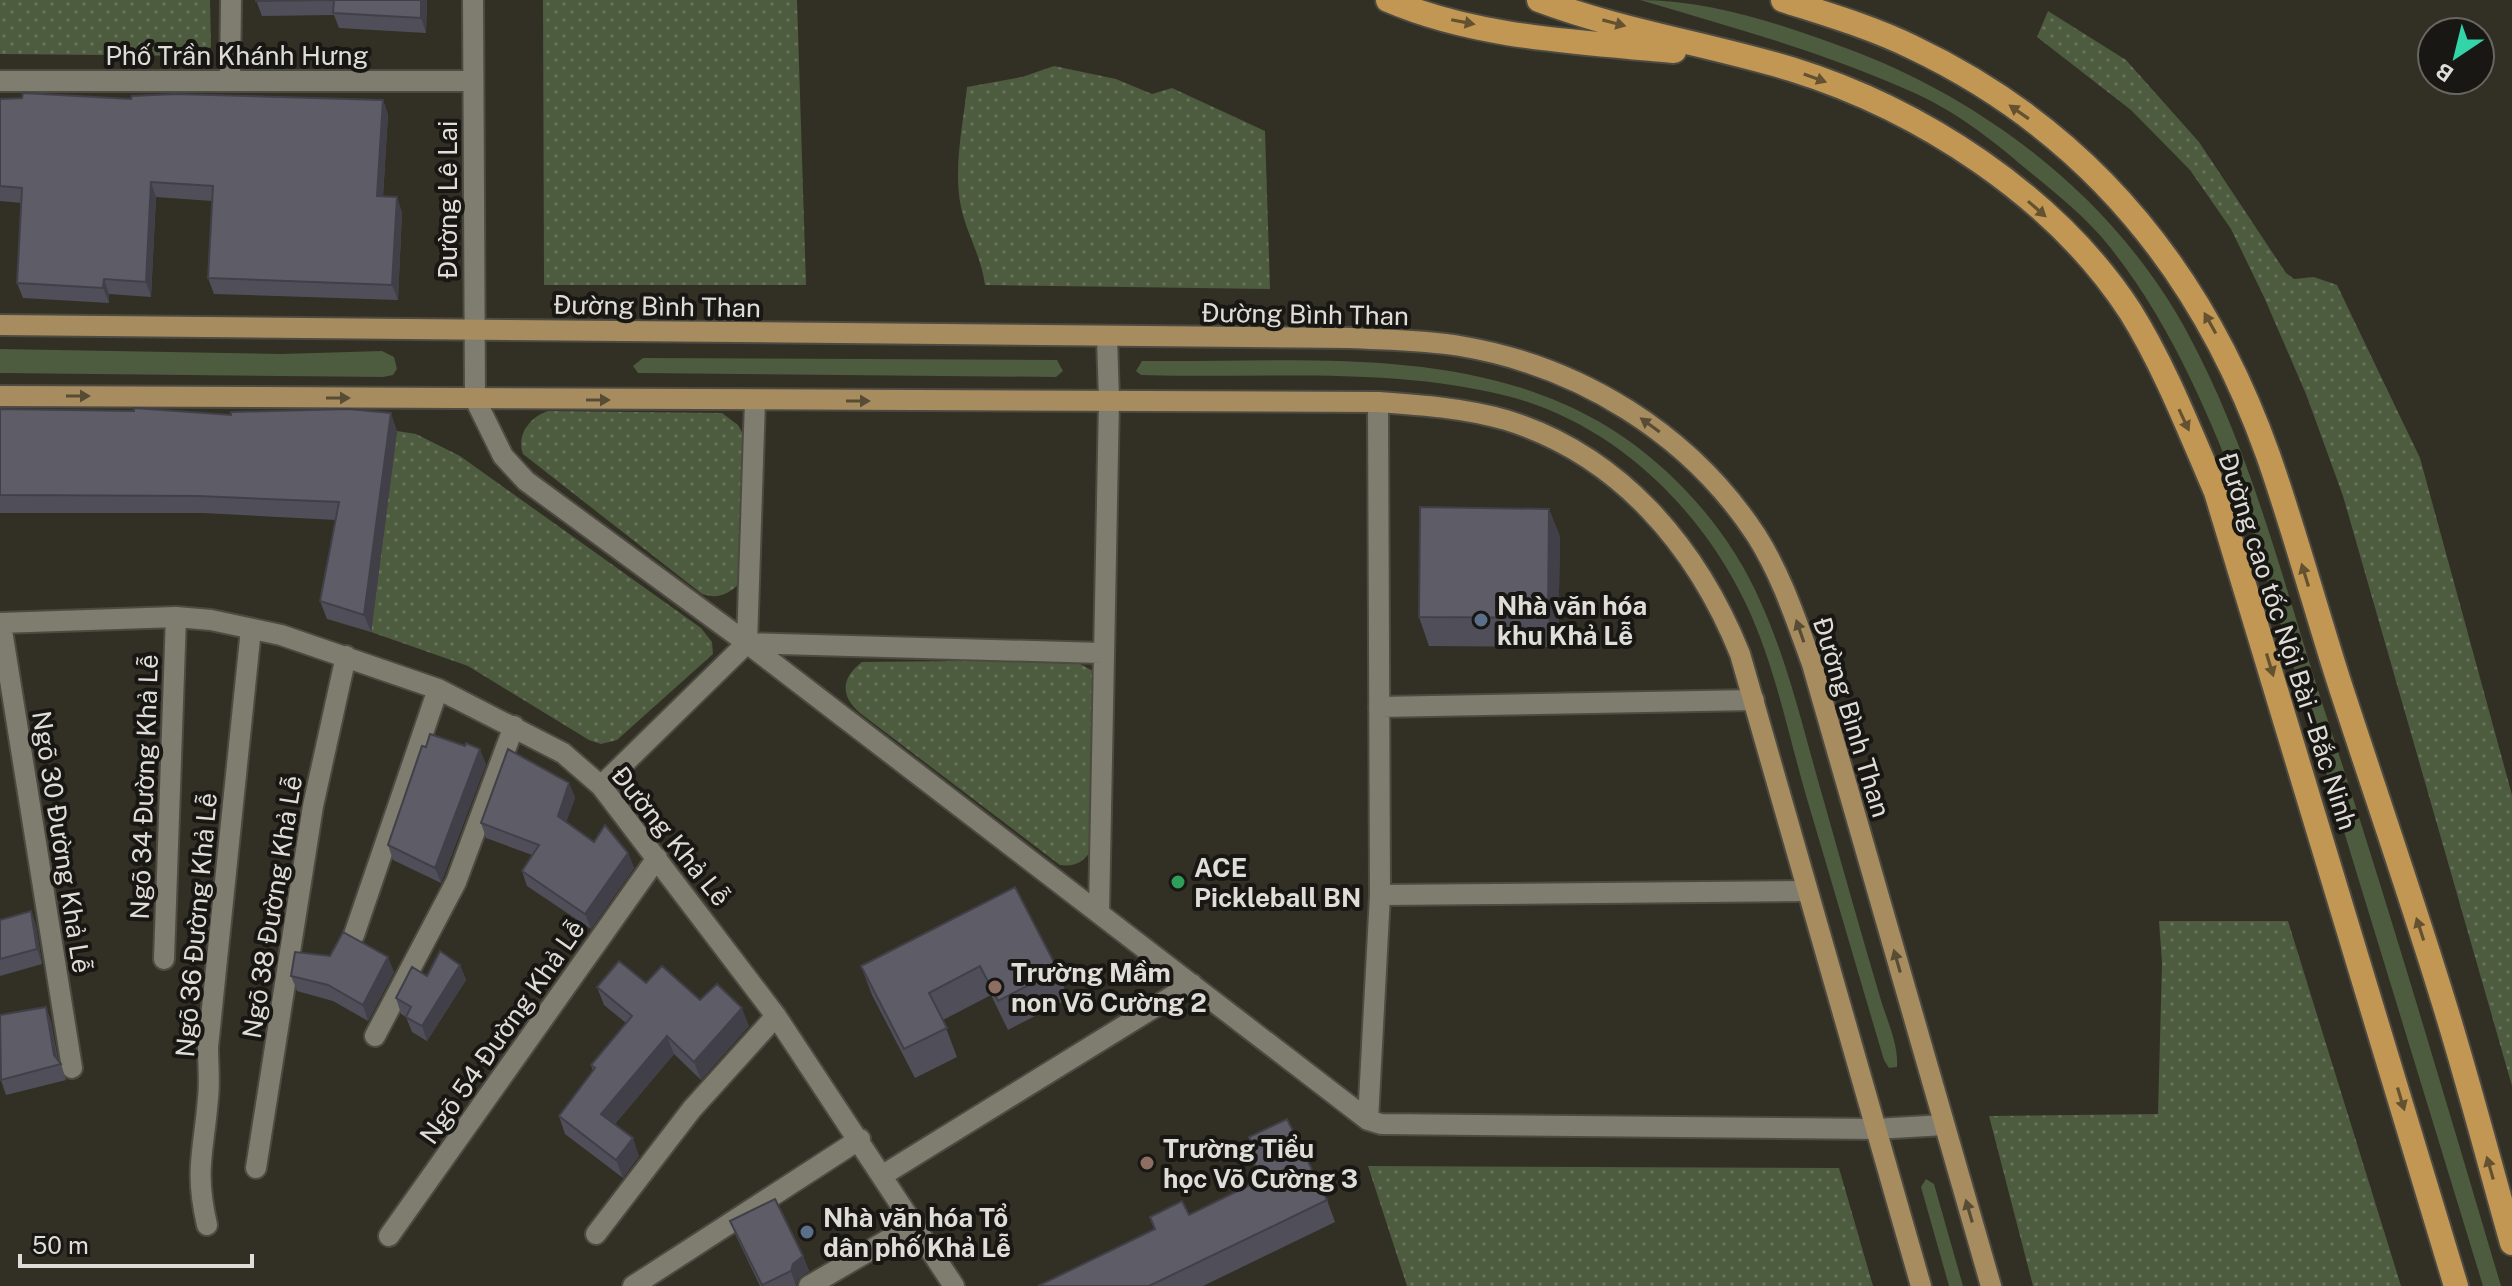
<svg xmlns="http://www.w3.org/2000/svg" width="2512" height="1286" font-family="'Public Sans',sans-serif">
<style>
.grass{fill:#4d5b3e}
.park{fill:url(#park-dots)}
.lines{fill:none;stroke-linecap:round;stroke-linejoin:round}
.minor-casing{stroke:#4d4a42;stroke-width:24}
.major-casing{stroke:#4d4a42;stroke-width:24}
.highway-casing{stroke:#4d4a42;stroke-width:28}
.minor{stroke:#7f7c70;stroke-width:20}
.major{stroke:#a78c5f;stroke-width:20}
.highway{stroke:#c19753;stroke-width:24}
.wall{fill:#504f59}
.shaded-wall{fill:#414048}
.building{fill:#5d5c67;stroke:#414048;stroke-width:2}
.oneway{fill:#645130}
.oneway2{fill:#584c35}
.service-dot{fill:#5c6f8a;stroke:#181713;stroke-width:3}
.leisure-dot{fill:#2e9e5b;stroke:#181713;stroke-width:3}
.education-dot{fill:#8d6e63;stroke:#181713;stroke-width:3}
.labels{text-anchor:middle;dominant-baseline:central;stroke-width:8;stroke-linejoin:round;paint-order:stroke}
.street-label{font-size:26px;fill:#dfddd7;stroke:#181713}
.poi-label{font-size:26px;font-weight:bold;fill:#dfddd7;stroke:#181713;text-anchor:start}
</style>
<defs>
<pattern id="park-dots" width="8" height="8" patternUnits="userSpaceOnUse" patternTransform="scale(2)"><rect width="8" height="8" fill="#4d5b3e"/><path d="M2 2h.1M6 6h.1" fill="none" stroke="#667259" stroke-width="1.8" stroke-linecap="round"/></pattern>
</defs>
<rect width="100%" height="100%" fill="#322f25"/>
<path class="grass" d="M 1640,0 C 1715,0 1789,27 1859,53 C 1992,105 2116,202 2186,330 C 2253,453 2285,591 2329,724 C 2390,910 2445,1098 2501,1286 L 2483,1286 L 2245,508 C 2209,415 2172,325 2109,246 C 2085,216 2054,192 2025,168 C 1990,138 1952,109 1910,91 C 1823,52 1731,27 1640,0 Z
M 0,349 L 281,354 L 382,351 L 394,357 L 397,369 L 393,375 L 383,377 L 0,373 Z
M 643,358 L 1057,360 L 1063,371 L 1056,377 L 638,373 L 633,366 Z
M 1142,361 C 1323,363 1522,337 1666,471 C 1705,507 1740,553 1761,603 C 1790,667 1805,737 1825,805 C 1843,869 1861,933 1880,997 C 1886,1018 1899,1045 1897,1067 L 1889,1068 L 1884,1060 C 1858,973 1833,886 1807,799 C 1788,734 1775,665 1746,604 C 1700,507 1613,423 1507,396 C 1388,366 1264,379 1141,375 L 1136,371 Z
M 1926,1179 L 1934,1184 L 1963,1286 L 1949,1286 L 1921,1187 Z"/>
<path class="park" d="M 0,0 L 210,0 L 211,47 L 198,56 L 0,54 Z
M 543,0 L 797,0 L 806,285 L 544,285 Z
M 2048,11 L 2126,60 L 2199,142 L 2286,273 L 2294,279 L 2314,277 L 2337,285 L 2420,458 L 2512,795 L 2512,1086 L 2343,496 L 2306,394 L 2264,297 L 2231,229 L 2190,170 L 2131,110 L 2037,37 Z
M 1054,66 L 1116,79 L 1152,94 L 1172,88 L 1265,131 L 1270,289 L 985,285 C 981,255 967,235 961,207 C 953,169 963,125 967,87 L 1022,77 Z
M 548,411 L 722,413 L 738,425 L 743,434 L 739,584 C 727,595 718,599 702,594 L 523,454 C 516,435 530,417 548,411 Z
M 397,431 L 416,434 L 460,456 L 701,628 L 712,642 L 713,654 L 617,740 L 601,744 L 589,740 L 468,666 L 371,632 Z
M 1073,660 L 1093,671 L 1096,687 L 1092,849 C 1084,862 1075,867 1060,865 L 860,713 C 840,696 841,678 862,662 Z
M 2159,921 L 2288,921 L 2401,1286 L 2033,1286 L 1989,1116 L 2158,1114 L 2162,963 Z
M 1368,1166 L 1839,1168 L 1873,1286 L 1407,1286 Z"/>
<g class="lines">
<defs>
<path id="minor" d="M 473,0 L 475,399 L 503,456 L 526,481 L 747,643 L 1368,1120 L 1381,1124 L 1876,1129 L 1944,1125
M 0,81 L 473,81
M 230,81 L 231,0
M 0,623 L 176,617 L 211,620 L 281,635 L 438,689 L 563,753 L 601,786 L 776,1016 L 954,1286
M 1,624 L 72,1068
M 747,643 L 1102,653
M 1379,707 L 1754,700
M 601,786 L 747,643 L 755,401
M 1380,895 L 1807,891
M 1099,912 L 1109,400 L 1107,337
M 354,935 L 438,689
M 164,959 L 176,617
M 375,1036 L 456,882 L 514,726
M 1368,1120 L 1380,895 L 1378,402
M 256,1168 L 313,806 L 346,656
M 883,1175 L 1192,984
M 207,1225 C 194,1169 204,1151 208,1098 C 210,1082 208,1064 208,1047 L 251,629
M 596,1234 L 692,1109 L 776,1016
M 389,1236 L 657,858
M 633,1286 L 860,1139
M 809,1286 L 915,1224"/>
<path id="major" d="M 0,325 L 1351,338 C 1387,340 1424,340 1460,346 C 1579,366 1689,433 1756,535 C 1781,574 1796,620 1812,664 L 1991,1286
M 0,396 L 1378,402 C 1421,405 1464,408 1506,420 C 1620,455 1697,547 1740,654 L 1921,1286"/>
<path id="highway" d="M 1388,0 C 1476,38 1579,42 1674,51
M 1539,0 C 1621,31 1708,44 1791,69 C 1920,109 2055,196 2130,311 C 2165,367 2190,432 2216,492 L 2456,1286
M 1783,0 C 1826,14 1871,27 1912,47 C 2089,131 2203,273 2268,455 C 2295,532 2316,611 2341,688 C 2375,792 2411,896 2443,1000 C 2468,1080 2489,1162 2512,1243"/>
</defs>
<use href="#minor" class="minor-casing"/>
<use href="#major" class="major-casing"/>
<use href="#highway" class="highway-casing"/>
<use href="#minor" class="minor"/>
<use href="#major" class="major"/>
<use href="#highway" class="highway"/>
</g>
<path class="wall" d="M 256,0 L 427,0 L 426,33 L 339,28 L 334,15 L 262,16 Z
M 0,99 L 383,100 L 388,115 L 383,197 L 402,212 L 398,300 L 214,294 L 208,278 L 212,201 L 156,197 L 151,297 L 109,294 L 109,303 L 23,298 L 17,283 L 22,203 L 0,201 Z
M 0,409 L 397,431 L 371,632 L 327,619 L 320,601 L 336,520 L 203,513 L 0,513 Z
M 1549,509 L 1560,537 L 1558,647 L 1429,646 L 1419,617 Z
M 486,764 L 441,883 L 393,860 L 388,845 Z
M 569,783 L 575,798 L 566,822 L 594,842 L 628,853 L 634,868 L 591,929 L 527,886 L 522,871 L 532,855 L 486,838 L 481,823 Z
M 1015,887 L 1058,970 L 1068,999 L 1008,1030 L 991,995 L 943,1020 L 957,1057 L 915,1078 L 872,995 L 861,966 Z
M 31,911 L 36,926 L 42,964 L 0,976 L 0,920 Z
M 460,965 L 466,980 L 427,1041 L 412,1032 L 406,1017 L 401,1014 L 396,998 L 427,976 Z
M 394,972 L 368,1021 L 333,1001 L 297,991 L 291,976 Z
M 646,983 L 700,1000 L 749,1026 L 701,1080 L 674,1054 L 615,1124 L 639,1156 L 623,1178 L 565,1134 L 559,1116 L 593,1071 L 591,1065 L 626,1023 L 604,1005 L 597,987 Z
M 46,1007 L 51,1022 L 58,1060 L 61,1064 L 66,1080 L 6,1095 L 0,1077 Z
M 1249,1137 L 1327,1200 L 1335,1222 L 1203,1286 L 1038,1286 L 1154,1229 L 1150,1217 L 1189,1215 L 1260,1180 L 1248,1152 L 1253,1149 Z
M 730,1221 L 803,1256 L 809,1271 L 798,1279 L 796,1286 L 760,1286 L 736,1236 Z"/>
<path class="shaded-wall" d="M 421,0 L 427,0 L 426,33 L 421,18 Z
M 383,100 L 388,115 L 382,212 L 377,196 Z
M 151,182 L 156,197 L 151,297 L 146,282 Z
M 397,197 L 402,212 L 398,300 L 392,285 Z
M 104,279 L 109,294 L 109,303 L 103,288 Z
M 391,413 L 397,431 L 371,632 L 364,615 Z
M 1549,509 L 1560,537 L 1558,647 L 1548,618 Z
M 480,749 L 486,764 L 441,883 L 435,868 Z
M 569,783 L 575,798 L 563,831 L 558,816 Z
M 628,853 L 634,868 L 591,929 L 585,914 Z
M 31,911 L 36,926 L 42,964 L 37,949 Z
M 388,957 L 394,972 L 368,1021 L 363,1005 Z
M 460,965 L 466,980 L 427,1041 L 422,1026 Z
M 46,1007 L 51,1022 L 58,1065 L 54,1055 Z
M 742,1008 L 749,1026 L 701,1080 L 694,1062 Z
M 667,1036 L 674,1054 L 608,1132 L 601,1114 Z
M 633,1138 L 639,1156 L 623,1178 L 616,1160 Z
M 803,1256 L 809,1271 L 798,1279 L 796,1286 L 791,1271 L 793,1264 Z"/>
<path class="building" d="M 256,0 L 334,0 L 256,1 Z
M 334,0 L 421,0 L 421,18 L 333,13 Z
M 23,93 L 131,99 L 132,96 L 175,94 L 383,100 L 377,196 L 397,197 L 392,285 L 208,278 L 213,186 L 151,182 L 146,282 L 104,279 L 103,288 L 17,283 L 22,188 L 0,186 L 0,99 L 22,98 Z
M 134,408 L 231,415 L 231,412 L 348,409 L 391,413 L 364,615 L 320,601 L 339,502 L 197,496 L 0,495 L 0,409 L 134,411 Z
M 1420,507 L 1549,509 L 1548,618 L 1419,617 Z
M 430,734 L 465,746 L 466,743 L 480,749 L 435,868 L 388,845 L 422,746 L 426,747 Z
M 508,749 L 569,783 L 558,816 L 594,842 L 605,825 L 628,853 L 585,914 L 522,871 L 539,845 L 481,823 Z
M 1015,887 L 1058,970 L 998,1001 L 980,966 L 929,993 L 947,1028 L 904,1049 L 861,966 Z
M 31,911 L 37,949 L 0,959 L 0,920 Z
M 343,932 L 388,957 L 363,1005 L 328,985 L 291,976 L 295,952 L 330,956 Z
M 440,951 L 460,965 L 422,1026 L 406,1017 L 411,1007 L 396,998 L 412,967 L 427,976 Z
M 619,961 L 646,983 L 662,966 L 700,1000 L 717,984 L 742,1008 L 694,1062 L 667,1036 L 601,1114 L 633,1138 L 616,1160 L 559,1116 L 595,1068 L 591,1065 L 632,1016 L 597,987 Z
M 46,1007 L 54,1055 L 61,1064 L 1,1080 L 0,1015 Z
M 1287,1119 L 1327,1200 L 1149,1286 L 1038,1286 L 1155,1229 L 1150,1217 L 1182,1201 L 1189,1215 L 1262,1179 L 1248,1152 L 1254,1149 L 1249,1137 Z
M 775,1199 L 803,1256 L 793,1264 L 791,1271 L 762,1285 L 730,1221 Z"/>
<defs><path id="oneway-solid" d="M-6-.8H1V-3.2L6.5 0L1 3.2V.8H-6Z" transform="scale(2)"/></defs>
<g class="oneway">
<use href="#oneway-solid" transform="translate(1463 22) rotate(11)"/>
<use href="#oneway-solid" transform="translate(1614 23) rotate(15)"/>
<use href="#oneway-solid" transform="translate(1815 78) rotate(20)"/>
<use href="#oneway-solid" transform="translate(2019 112) rotate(-145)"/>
<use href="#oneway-solid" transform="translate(2037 209) rotate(41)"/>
<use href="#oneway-solid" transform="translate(2210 323) rotate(-119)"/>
<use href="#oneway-solid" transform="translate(2184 420) rotate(65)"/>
<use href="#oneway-solid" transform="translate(2305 575) rotate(-107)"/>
<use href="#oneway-solid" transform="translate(2270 665) rotate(73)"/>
<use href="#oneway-solid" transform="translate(2420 929) rotate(-108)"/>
<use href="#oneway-solid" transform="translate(2401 1099) rotate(73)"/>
<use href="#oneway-solid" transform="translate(2490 1168) rotate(-106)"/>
</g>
<g class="oneway2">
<use href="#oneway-solid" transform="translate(78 396)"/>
<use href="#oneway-solid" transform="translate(338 398)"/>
<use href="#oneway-solid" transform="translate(598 400)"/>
<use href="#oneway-solid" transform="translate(858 401)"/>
<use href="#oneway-solid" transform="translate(1650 425) rotate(-144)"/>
<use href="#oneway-solid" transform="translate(1800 631) rotate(-109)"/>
<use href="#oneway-solid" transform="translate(1897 961) rotate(-106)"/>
<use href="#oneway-solid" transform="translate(1969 1211) rotate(-106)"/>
</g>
<g class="service-dot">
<circle cx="1481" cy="620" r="8"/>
<circle cx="807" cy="1232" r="8"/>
</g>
<circle class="leisure-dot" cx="1178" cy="882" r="8"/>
<g class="education-dot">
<circle cx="995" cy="987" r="8"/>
<circle cx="1147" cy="1163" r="8"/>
</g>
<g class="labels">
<g class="street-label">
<text x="237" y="55">Phố Trần Khánh Hưng</text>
<text transform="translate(447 200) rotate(-90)">Đường Lê Lai</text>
<text transform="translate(657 306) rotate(1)">Đường Bình Than</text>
<text transform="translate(1305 314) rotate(1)">Đường Bình Than</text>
<text transform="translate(2288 641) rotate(72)">Đường cao tốc Nội Bài – Bắc Ninh</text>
<text transform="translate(1852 717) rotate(73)">Đường Bình Than</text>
<text transform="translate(144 787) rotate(-88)">Ngõ 34 Đường Khả Lễ</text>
<text transform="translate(671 836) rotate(51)">Đường Khả Lễ</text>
<text transform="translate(62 842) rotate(81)">Ngõ 30 Đường Khả Lễ</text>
<text transform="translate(272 907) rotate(-81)">Ngõ 38 Đường Khả Lễ</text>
<text transform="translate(196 925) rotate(-85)">Ngõ 36 Đường Khả Lễ</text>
<text transform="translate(502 1032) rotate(-55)">Ngõ 54 Đường Khả Lễ</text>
</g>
<g class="poi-label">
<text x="1497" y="605">Nhà văn hóa<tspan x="1497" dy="30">khu Khả Lễ</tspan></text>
<text x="1194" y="867">ACE<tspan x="1194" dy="30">Pickleball BN</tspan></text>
<text x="1011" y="972">Trường Mầm<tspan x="1011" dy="30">non Võ Cường 2</tspan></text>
<text x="1163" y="1148">Trường Tiểu<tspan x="1163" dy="30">học Võ Cường 3</tspan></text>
<text x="823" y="1217">Nhà văn hóa Tổ<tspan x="823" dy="30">dân phố Khả Lễ</tspan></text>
</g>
</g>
<g transform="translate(2456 56) rotate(215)"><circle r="38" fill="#181713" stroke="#686661" stroke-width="2"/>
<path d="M0-6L14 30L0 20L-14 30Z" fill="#33d4a8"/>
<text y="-12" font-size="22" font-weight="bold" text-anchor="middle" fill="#dfddd7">B</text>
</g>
<path d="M20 1254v12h232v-12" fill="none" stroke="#dfddd7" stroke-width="4"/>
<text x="32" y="1254" font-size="24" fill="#dfddd7" stroke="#181713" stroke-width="6" paint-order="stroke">50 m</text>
</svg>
